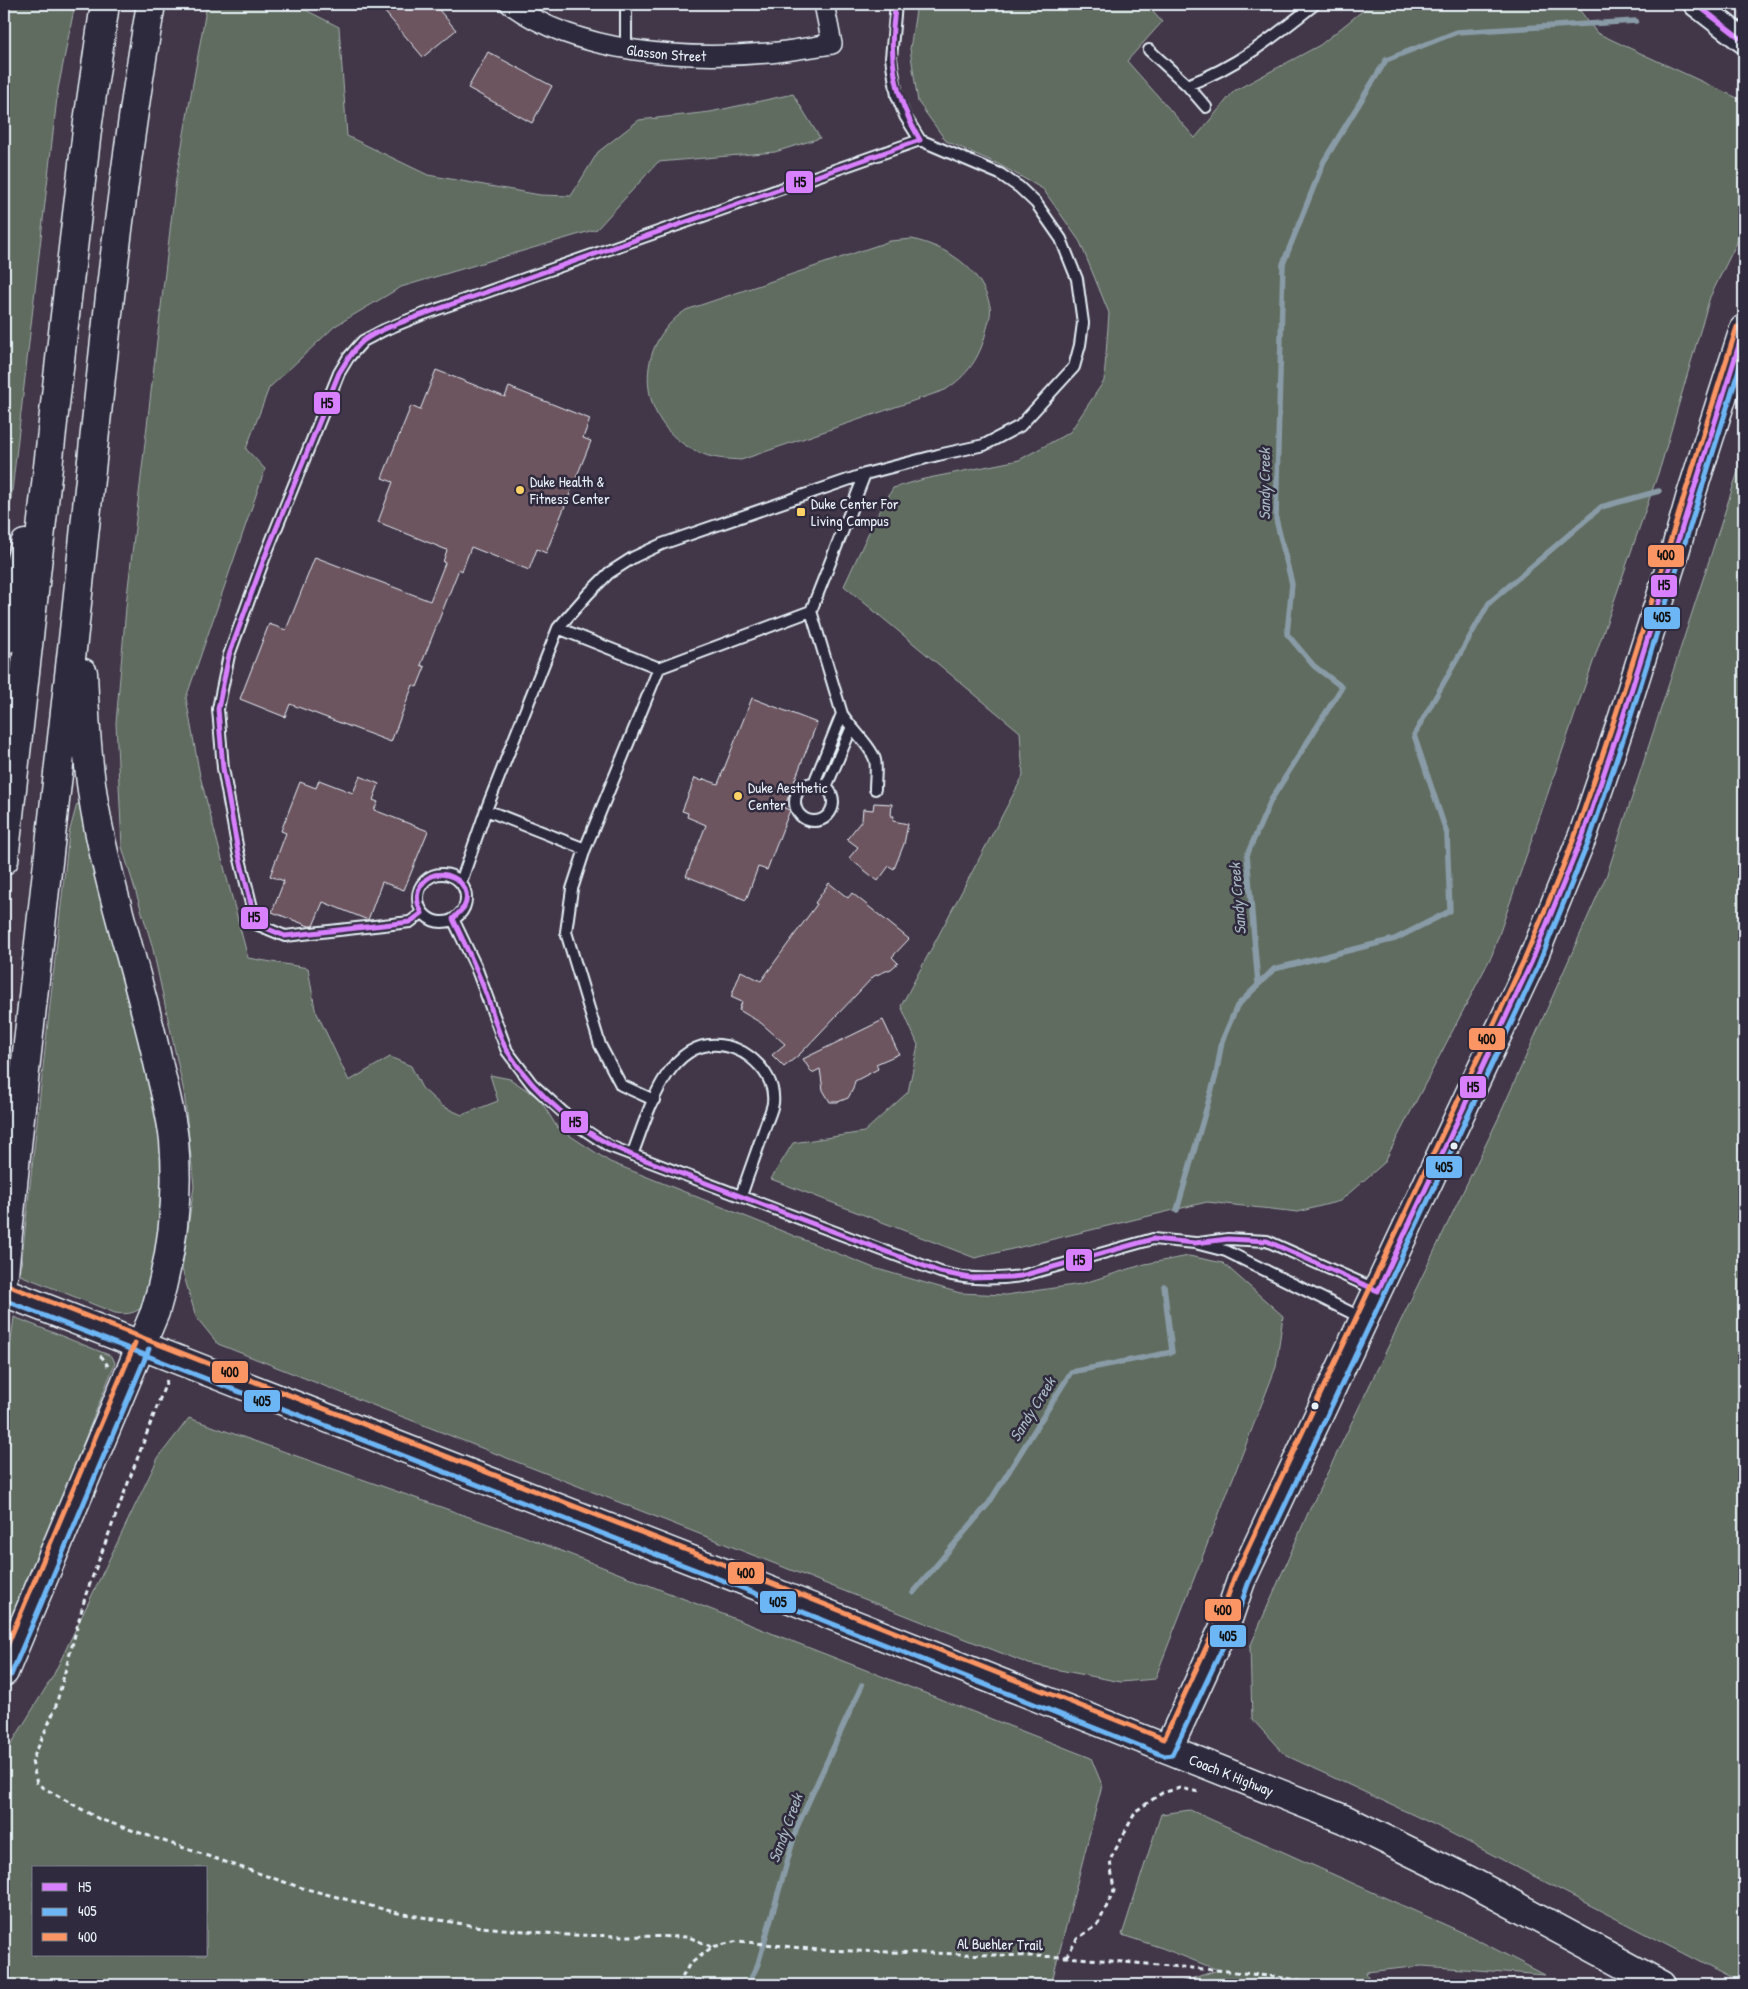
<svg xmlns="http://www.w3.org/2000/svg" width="1748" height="1989" font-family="'Patrick Hand',sans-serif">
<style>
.green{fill:#606c61;stroke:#a4aeac;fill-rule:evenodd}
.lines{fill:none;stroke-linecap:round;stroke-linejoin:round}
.stream{stroke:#899ba6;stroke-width:5.5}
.building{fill:#6d5560;stroke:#e8f1f8}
.service-casing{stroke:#e8f1f8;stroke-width:14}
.minor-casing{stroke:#e8f1f8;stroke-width:22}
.tertiary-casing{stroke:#e8f1f8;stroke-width:28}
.secondary-casing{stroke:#e8f1f8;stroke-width:31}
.motorway-casing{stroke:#e8f1f8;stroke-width:31}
.path{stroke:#e8f1f8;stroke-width:3;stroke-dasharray:5 4;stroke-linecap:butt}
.service{stroke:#2f2a3d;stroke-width:10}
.minor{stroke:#2f2a3d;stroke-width:19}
.tertiary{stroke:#2f2a3d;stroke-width:24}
.secondary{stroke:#2f2a3d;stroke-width:28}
.motorway{stroke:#2f2a3d;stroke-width:28}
.bus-1-casing{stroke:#2f2a3d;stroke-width:9}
.bus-2-casing{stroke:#2f2a3d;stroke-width:9}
.bus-3-casing{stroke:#2f2a3d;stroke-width:9}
.bus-1{stroke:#d880ff;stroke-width:5}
.bus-2{stroke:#6db6f5;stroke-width:5}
.bus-3{stroke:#fb9564;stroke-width:5}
.poi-dot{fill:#ffd166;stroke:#2f2a3d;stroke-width:2}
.bus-dot{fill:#e8f1f8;stroke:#2f2a3d;stroke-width:2}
.labels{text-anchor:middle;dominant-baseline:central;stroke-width:5;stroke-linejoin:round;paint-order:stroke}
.street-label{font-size:15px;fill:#e8f1f8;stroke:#2f2a3d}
.poi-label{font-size:15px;fill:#e8f1f8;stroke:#2f2a3d;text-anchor:start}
.water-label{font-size:16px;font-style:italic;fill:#a8b8c2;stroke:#2f2a3d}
.line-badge{stroke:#2f2a3d;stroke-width:2}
.pale-badge-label{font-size:14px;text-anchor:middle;font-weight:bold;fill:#111}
</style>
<rect width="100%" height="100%" fill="#423748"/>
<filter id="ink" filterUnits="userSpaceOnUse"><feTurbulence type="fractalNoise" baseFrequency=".02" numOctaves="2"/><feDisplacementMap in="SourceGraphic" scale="10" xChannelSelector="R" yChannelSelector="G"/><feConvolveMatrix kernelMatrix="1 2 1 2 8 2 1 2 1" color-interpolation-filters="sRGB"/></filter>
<g filter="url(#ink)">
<path class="green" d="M 4,4 L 75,4 L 58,89 L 11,500 L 4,540 Z
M 207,4 L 294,4 L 339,27 L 347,136 L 428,175 L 540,195 L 571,196 L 598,152 L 639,120 L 710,112 L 793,94 L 820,138 L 775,152 L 658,162 L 597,229 L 401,287 L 335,326 L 269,388 L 246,449 L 265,469 L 186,698 L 200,776 L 248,958 L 308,968 L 315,1009 L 349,1081 L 390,1057 L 411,1066 L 422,1088 L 442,1106 L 462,1115 L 498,1101 L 490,1075 L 510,1079 L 539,1098 L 557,1127 L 610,1162 L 874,1268 L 960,1293 L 1006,1295 L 1081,1284 L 1145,1264 L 1189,1256 L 1223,1263 L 1283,1316 L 1276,1367 L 1155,1679 L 1121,1682 L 1029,1664 L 218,1344 L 196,1317 L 182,1269 L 194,1186 L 184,1092 L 152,945 L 122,847 L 116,723 L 127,596 L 176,179 Z
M 917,4 L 1146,4 L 1162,22 L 1127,61 L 1195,138 L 1234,91 L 1320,45 L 1371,4 L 1575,4 L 1597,33 L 1744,101 L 1744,228 L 1710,297 L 1661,465 L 1492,955 L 1384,1163 L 1340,1201 L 1298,1212 L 1207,1202 L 975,1258 L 771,1179 L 793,1143 L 864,1132 L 908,1092 L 918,1045 L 901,1006 L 1023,776 L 1020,732 L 844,586 L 874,521 L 893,488 L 924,479 L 1019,460 L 1070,432 L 1104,381 L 1109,313 L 1080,242 L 1043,189 L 998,164 L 946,141 L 918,102 L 910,49 Z
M 912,239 C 946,247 981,267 990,306 C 992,313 988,324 986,332 C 980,358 967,376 945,390 L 741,460 C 728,459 715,459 703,454 C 638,430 629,348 686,310 L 890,241 Z
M 1744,453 L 1744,1985 L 1437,1826 L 1285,1755 L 1252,1719 L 1250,1647 L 1308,1513 L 1498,1119 L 1607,874 Z
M 77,804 L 86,805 L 161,1103 L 167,1206 L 146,1304 C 136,1313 129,1315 115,1313 L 20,1275 L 69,833 Z
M 14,1317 L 109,1355 L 113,1358 L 115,1363 L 68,1482 L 50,1539 L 4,1651 L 4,1396 Z
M 189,1418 L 523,1536 L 1091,1758 L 1102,1785 L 1051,1985 L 4,1985 L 4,1756 L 53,1676 L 158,1458 ZM 34,1868 L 206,1868 L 206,1955 L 34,1955 Z
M 1190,1810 L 1468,1935 L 1545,1975 L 1422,1966 L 1366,1972 L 1371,1985 L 1172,1985 L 1218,1970 L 1162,1948 L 1122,1935 L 1161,1814 Z"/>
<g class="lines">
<path class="stream" d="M 1743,464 L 1744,464
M 1258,984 L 1247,855 L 1271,800 L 1342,687 L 1314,666 L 1287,634 L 1292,584 L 1276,519 L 1283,264 L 1324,161 L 1386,60 L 1457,32 L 1636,21
M 1177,1210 L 1216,1075 L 1222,1041 L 1237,1006 L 1274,969 L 1395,939 L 1450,911 L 1447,834 L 1414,735 L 1489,603 L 1601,507 L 1659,491
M 913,1593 L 989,1503 L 1071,1372 L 1172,1352 L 1164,1286
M 748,1985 L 758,1964 L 797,1827 L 862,1685"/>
</g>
<path class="building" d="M 378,4 L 434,4 L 456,30 L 423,57 Z
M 488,52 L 552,86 L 532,123 L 468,88 Z
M 436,370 L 505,397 L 509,387 L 590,419 L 583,438 L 591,441 L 546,553 L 537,549 L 529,570 L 471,547 L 462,571 L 459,569 L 421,665 L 425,667 L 417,687 L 413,685 L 391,742 L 290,704 L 285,717 L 240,699 L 269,624 L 286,630 L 315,557 L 430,601 L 445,563 L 443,562 L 447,550 L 378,522 L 393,482 L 382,478 L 411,406 L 420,410 Z
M 752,698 L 817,723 L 784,808 L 790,810 L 767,870 L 758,867 L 746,900 L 686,876 L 706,825 L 687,817 L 688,813 L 682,811 L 695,778 L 702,781 L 704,779 L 718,784 Z
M 360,776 L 379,784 L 373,800 L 378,802 L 374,810 L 428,831 L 404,890 L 382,882 L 368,920 L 323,902 L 313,926 L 309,926 L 272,912 L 284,881 L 270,876 L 286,833 L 281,831 L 300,782 L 316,788 L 319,780 L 353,793 Z
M 874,803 L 892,804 L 891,816 L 894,816 L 893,821 L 908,824 L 904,844 L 894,869 L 889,866 L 878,881 L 849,858 L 858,847 L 847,839 L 862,820 L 863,809 L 873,810 Z
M 829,883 L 848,898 L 852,893 L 909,939 L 892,957 L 898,963 L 891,969 L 874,976 L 800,1054 L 784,1067 L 772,1055 L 785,1044 L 761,1023 L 739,1010 L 742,1002 L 731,997 L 741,971 L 761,981 L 817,904 L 815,903 Z
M 883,1020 L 899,1054 L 876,1064 L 878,1069 L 855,1081 L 853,1089 L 848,1098 L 838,1102 L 830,1102 L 823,1090 L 820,1069 L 812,1073 L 803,1059 Z"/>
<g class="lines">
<defs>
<path id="service" d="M 626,48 L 626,4
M 1149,50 L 1187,85 L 1206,107
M 1187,85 C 1235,68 1275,36 1315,4
M 811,611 L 842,714 C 850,727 872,748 875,760 C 877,768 875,780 875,789
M 558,628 L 659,668 L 811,611 L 865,474
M 814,783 L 842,714
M795 802a19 19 0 1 1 38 0a19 19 0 1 1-38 0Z
M 826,787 L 851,729
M 486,810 L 585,849
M418 898a24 24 0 1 1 48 0a24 24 0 1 1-48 0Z
M 461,882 L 486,810 L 558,628 L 588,594 L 609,573 L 634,557 L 662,544 L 865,474 L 938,455 L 984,445 L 1020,426 L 1074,367 L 1080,345 L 1083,323 L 1077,279 L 1061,239 L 1036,203 L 1019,187 L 1000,174 L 920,140 L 905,116 L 897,96 L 891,58 L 896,4
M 422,913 L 410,922 L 285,936 L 256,924 L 238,851 L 223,768 L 218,709 L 229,655 L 264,559 L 339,373 L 348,358 L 363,341 L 384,330 L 421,315 L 920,140
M 453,919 L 476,967 L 507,1051 L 532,1084 L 577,1125 L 609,1146 L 940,1272 C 967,1280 993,1280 1021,1276 L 1153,1239 L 1195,1243 L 1226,1251 L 1364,1319
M 654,1100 L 621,1085 L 600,1045 L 566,932 L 572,889 L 585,849 L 659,668
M 632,1155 C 647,1117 666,1040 719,1045 C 731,1046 741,1050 750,1057 C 764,1068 775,1084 773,1103 C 772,1110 768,1118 766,1124 C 758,1148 749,1172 741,1196
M 1199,1243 L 1228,1239 L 1267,1241 L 1377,1290"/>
<g id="minor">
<path id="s1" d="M 510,4 C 579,54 686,60 768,53 C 789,51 811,47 832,44 L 824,4"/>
</g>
<path id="tertiary" d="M 1696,4 L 1744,41"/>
<g id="secondary">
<path id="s2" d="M 4,1292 L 745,1581 L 1346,1820 L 1468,1880 L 1662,1985"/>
<path d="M 1168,1749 L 1229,1616 L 1241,1581 L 1531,963 L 1566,877 L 1583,835 L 1623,717 L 1674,555 L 1691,495 L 1744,329"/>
</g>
<path id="motorway" d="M 4,640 L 14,585 L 25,544
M 4,860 L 64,324 L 88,122 L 105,4
M 4,1274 C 25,1056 51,840 75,622 C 97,416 116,208 151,4
M 4,1672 L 155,1312 C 172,1257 179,1198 174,1140 C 171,1114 164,1088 158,1062 C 139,977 110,894 95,809 C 87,764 85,719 83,673"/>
</defs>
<use href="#service" class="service-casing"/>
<use href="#minor" class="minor-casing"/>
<use href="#tertiary" class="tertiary-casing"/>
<use href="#secondary" class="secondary-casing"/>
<use href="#motorway" class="motorway-casing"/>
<path class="path" d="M 100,1356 L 102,1357 L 108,1366
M 167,1380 L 86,1594 L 55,1709 L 32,1761 L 37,1784 L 99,1819 L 299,1887 L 398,1913 L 481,1927 L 568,1935 L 689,1937 L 712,1947
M 1066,1957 L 1077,1939 L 1098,1924 L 1114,1891 L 1110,1860 L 1136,1811 L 1162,1793 L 1180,1788 L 1199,1792
M 678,1985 L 689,1965 L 712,1947 L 738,1941 L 819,1950 L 1066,1957 L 1227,1971 L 1340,1985"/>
<use href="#service" class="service"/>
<use href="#minor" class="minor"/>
<use href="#tertiary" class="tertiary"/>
<use href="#secondary" class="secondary"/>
<use href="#motorway" class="motorway"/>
<defs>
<path id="bus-1" d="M 896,4 C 887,55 894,96 920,140 L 421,315 C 403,322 379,329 363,341 C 353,349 346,362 339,373 L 264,559 L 229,655 L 218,709 L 223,768 L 238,851 L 256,924 L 285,936 L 410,922 L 422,913 C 417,904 415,896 420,887 C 436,859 477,882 464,907 C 461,911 456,915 453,919 C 465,944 477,969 487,996 C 493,1013 499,1038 508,1052 C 536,1096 584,1136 632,1155 L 940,1272 L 970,1278 L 1011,1277 L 1021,1276 L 1153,1239 L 1195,1243 L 1228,1239 L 1267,1241 L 1378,1291 L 1531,963 L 1583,835 L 1623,717 L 1744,329
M 1696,4 L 1744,41"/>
<path id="bus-2" d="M 4,1300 L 742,1588 L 1165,1756 L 1172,1755 L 1236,1619 L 1248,1584 L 1538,966 L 1590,838 L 1630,719 L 1744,353
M 11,1675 L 149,1349"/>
<path id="bus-3" d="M 7,1285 L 748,1574 L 1164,1739 L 1222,1613 L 1234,1578 L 1524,960 C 1542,917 1561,874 1577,830 C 1635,664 1683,495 1737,327
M 4,1653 L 135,1343"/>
</defs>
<use href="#bus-1" class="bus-1-casing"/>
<use href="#bus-2" class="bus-2-casing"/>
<use href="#bus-3" class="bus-3-casing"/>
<use href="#bus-1" class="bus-1"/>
<use href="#bus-2" class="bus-2"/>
<use href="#bus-3" class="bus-3"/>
</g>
</g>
<g class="poi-dot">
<circle cx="520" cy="490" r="5"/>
<rect x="796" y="507" width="10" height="10" rx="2.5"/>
<circle cx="738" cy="796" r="5"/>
</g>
<g class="bus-dot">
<circle cx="1454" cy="1146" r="4.5"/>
<circle cx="1315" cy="1406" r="4.5"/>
</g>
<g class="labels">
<g class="street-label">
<text stroke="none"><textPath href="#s1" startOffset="166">Glasson Street</textPath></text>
<text stroke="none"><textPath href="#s2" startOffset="1319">Coach K Highway</textPath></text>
<text transform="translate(1000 1944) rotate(1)">Al Buehler Trail</text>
</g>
<g class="poi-label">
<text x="530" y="481">Duke Health &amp;<tspan x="530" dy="17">Fitness Center</tspan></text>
<text x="811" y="503">Duke Center For<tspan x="811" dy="17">Living Campus</tspan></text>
<text x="748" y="787">Duke Aesthetic<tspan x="748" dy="17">Center</tspan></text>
</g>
<g class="water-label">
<text transform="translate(1264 484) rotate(-90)">Sandy Creek</text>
<text transform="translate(1237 899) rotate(-95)">Sandy Creek</text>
<text transform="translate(1032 1409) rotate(-58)">Sandy Creek</text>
<text transform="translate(785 1828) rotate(-70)">Sandy Creek</text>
</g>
</g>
<g class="line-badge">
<rect x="785" y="170" width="29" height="24" rx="5" fill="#d880ff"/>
<rect x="313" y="391" width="28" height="24" rx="5" fill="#d880ff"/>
<rect x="1647" y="544" width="38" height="24" rx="5" fill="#fb9564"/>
<rect x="1650" y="574" width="28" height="24" rx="5" fill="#d880ff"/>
<rect x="1643" y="606" width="38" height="24" rx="5" fill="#6db6f5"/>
<rect x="240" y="906" width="29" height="24" rx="5" fill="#d880ff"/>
<rect x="1468" y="1027" width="38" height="24" rx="5" fill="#fb9564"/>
<rect x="1459" y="1075" width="28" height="24" rx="5" fill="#d880ff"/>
<rect x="560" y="1110" width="29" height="24" rx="5" fill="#d880ff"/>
<rect x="1425" y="1155" width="38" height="24" rx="5" fill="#6db6f5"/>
<rect x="1065" y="1248" width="28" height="24" rx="5" fill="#d880ff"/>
<rect x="211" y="1360" width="38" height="24" rx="5" fill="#fb9564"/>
<rect x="243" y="1389" width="38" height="24" rx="5" fill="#6db6f5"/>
<rect x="727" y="1561" width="38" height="24" rx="5" fill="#fb9564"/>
<rect x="759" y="1590" width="38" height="24" rx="5" fill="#6db6f5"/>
<rect x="1204" y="1598" width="38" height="24" rx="5" fill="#fb9564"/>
<rect x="1209" y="1624" width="38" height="24" rx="5" fill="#6db6f5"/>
</g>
<g class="pale-badge-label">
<text x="800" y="187">H5</text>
<text x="327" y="408">H5</text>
<text x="1666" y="560">400</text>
<text x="1664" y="590">H5</text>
<text x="1662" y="622">405</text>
<text x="254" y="922">H5</text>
<text x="1487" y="1044">400</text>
<text x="1473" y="1092">H5</text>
<text x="575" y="1127">H5</text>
<text x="1444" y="1172">405</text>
<text x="1079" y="1265">H5</text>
<text x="230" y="1377">400</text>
<text x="262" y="1406">405</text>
<text x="746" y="1578">400</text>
<text x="778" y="1607">405</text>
<text x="1223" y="1615">400</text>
<text x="1228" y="1641">405</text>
</g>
<rect width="1748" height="1989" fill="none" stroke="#2f2a3d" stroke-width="20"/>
<rect x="10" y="10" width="1728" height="1969" fill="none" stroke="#e8f1f8" stroke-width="2" filter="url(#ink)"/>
<rect x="32" y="1866" width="175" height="90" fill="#2f2a3d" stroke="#797a88"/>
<rect x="42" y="1883" width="25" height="8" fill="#d880ff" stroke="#797a88"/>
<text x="78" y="1892" font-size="15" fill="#e8f1f8">H5</text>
<rect x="42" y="1908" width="25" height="8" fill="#6db6f5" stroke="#797a88"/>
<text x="78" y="1916" font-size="15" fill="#e8f1f8">405</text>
<rect x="42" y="1933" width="25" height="8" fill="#fb9564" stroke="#797a88"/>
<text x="78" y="1942" font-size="15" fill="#e8f1f8">400</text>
</svg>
